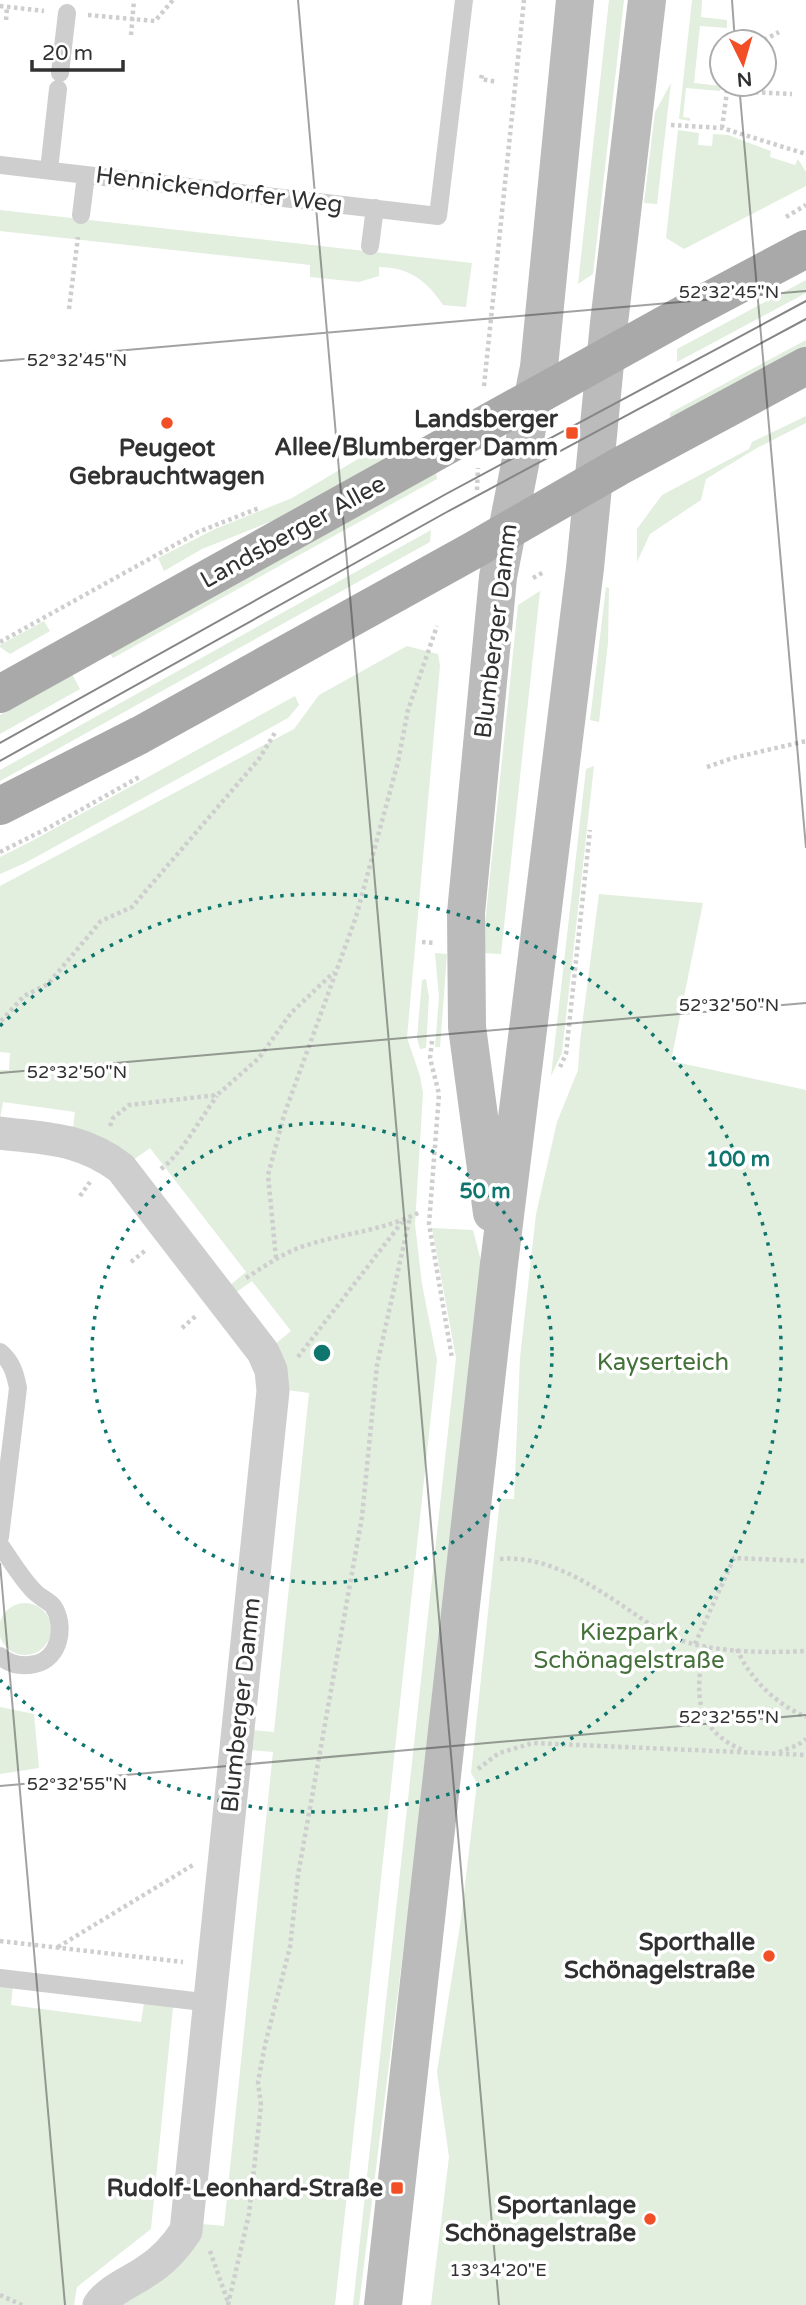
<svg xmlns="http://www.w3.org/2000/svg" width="806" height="2305" font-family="'Varela Round',sans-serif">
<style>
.green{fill:#e2eede}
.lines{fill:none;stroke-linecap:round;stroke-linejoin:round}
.path{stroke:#cecece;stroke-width:4.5;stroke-dasharray:3.5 3.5;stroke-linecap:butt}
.lane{stroke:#cecece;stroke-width:18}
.street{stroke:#cecece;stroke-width:33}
.secondary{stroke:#bbb;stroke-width:38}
.primary{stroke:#a9a9a9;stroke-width:38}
.tram{stroke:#868686;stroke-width:2}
.ticks{fill:none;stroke:#313131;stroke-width:2;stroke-opacity:0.45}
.ring{fill:none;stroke:#0f766e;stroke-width:3.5;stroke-dasharray:3.5 7}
.poi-dot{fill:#f34f27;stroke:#fff;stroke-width:2.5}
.labels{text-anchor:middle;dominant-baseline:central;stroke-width:7;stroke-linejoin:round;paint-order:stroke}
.street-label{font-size:24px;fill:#313131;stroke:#fff}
.poi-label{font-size:24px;font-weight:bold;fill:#313131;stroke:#fff;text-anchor:end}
.park-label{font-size:24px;fill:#45713a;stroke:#fff}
.ticks-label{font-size:18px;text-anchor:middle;fill:#313131;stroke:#fff;stroke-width:7;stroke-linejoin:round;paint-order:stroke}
.centre{fill:#0f766e;stroke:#fff;stroke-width:3.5}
.ring-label{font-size:21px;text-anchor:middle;font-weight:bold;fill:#0f766e;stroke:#fff;stroke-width:7;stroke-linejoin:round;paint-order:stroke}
</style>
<rect width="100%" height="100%" fill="#fff"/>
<path class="green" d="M 609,0 L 624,0 L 593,274 L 578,284 Z
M 692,0 L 702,0 L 701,17 L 727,20 L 727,28 L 700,26 L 694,83 L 721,86 L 720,91 L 686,88 L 683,117 L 690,118 L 690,121 L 679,119 Z
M 671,83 L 657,204 L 644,203 L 655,112 Z
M 678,130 L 699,133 L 698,145 L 712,146 L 713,134 L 728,135 L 771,151 L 770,157 L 795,165 L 798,159 L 806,172 L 806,186 L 684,249 L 666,238 Z
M 0,210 L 472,263 L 466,307 L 443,305 C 427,281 409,267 379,267 L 379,276 L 359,282 L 310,277 L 310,265 L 0,231 Z
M 806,280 L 806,293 L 677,362 L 677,349 Z
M 806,340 L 806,347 L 670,419 L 670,413 Z
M 806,416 L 806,423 L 757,448 L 706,479 L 701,500 L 650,534 L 637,562 L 637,529 L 662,495 L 749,449 L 752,442 Z
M 407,445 L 410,448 L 282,517 L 202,549 L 164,571 L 158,558 L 215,529 L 292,498 L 363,456 Z
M 436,472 L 437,479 L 113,658 L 110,653 Z
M 431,530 L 430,542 L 0,781 L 0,770 Z
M 606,587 L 609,588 L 608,643 L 599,722 L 590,720 Z
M 540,591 L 501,954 L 482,953 L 518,605 Z
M 44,621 L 50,631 L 10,654 L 0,647 L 0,645 Z
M 407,646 L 438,654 L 440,666 L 407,1038 L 420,1076 L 423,1093 L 415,1224 L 422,1284 L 437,1360 L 335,2305 L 116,2305 L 202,2224 L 224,2226 L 273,1752 L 250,1750 L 251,1730 L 274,1732 L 309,1393 L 287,1390 L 274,1345 L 291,1331 L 252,1281 L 235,1293 L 229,1286 L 246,1272 L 150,1148 L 132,1161 C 118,1141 97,1134 73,1129 L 75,1112 L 3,1102 L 0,1119 L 0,1070 L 9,1070 L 10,1053 L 0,1052 L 0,886 L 294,729 L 319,695 Z
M 72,674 L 80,689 L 0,734 L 0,715 Z
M 295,696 L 299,705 L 288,718 L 27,862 L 0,874 L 0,857 L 30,842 Z
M 594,766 L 562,1053 L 551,1076 L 586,769 Z
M 599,894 L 703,903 L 671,1061 L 806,1090 L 806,2305 L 431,2305 L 449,2157 L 437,2072 L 461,1919 L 477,1783 L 471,1773 L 500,1499 L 514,1499 L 520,1358 L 536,1214 L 557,1122 L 578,1070 L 580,1041 Z
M 435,953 L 447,954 L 440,1047 L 435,1047 L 439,997 Z
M 426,979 L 429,997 L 426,1048 L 420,1049 L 417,1038 L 422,980 Z
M 432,1228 L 473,1230 L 481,1261 L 408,1912 L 359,2305 L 353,2305 L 456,1358 Z
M-1 1629a26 26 0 1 1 52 0a26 26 0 1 1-52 0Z
M 0,1707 L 34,1714 L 39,1768 L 0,1774 Z
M 0,1982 L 13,1985 L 11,2005 L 141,2022 L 144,2003 L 173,2007 L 151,2229 L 77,2287 L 74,2305 L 0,2305 Z"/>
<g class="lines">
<path class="path" d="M 0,6 L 44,11
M 88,15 L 155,21 L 173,0
M 6,20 L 7,7
M 131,35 L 134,0
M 764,40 L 779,32
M 482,75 L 481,79 L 497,82
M 727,91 L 792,94
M 671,125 L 722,128 L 806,154
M 722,128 L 728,84
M 786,217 L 806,205
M 69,309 L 78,237
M 484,386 L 524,0
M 477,490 L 478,468
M 533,578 L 544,572
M 0,642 L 198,532 L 259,508
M 707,767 L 733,758 L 806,741
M 0,852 L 50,827 L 141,776
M 422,942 L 435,943
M 1,1021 L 24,996 L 48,984 L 101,921 L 132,907 L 259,759 L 276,731
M 432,1041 L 430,1058 L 439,1094 L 429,1224 L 452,1358
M 560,1067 L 566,1054 L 590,830
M 110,1126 L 113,1118 L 129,1105 L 217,1095 L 259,1058 L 291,1013 L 334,972
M 161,1169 C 184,1151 199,1120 217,1096
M 80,1196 L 90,1182
M 276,1258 L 268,1175 L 284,1115 L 356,917 L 398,762 L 408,710 L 437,626
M 131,1262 L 147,1249
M 246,1278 C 265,1266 283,1253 304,1246 C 343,1233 383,1231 420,1212
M 182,1328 L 197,1315
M 298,1357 L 402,1222
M 500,1559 C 545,1555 587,1582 623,1606 C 640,1617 654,1629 673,1637 C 708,1653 767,1653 806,1651
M 695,1644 L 734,1558 L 806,1561
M 705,1646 C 694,1692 694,1731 745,1751
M 737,1649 C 749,1678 777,1705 806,1717
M 779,1752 L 798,1745 L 806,1739
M 478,1769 L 499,1753 L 533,1743 L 806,1755
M 0,1941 L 183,1962
M 58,1947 L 193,1865
M 210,2251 L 228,2302
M 0,2295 L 22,2305
M 228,2305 L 249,2214 L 261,2105 L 258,2082 L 265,2045 L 290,1947 L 298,1875 L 362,1517 L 377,1365 L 410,1217"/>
<path class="lane" d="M 60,73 L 67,13
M 0,165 L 438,216 L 464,0
M 49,170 L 58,89
M 81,215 L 86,175
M 370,246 L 375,208
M 0,1352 C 12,1362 15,1373 18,1388 L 0,1537
M 0,1545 C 11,1560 22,1580 36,1593 C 41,1598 49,1601 53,1606 C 66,1625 60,1659 35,1664 C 22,1667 10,1665 0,1656
M 0,1978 L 211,2003"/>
<path class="street" d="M 0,1133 C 47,1139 82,1138 121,1168 L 263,1352 L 271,1370 L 273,1391 L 186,2231 C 176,2246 164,2260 148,2270 C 133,2281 110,2289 99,2305"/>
<path class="secondary" d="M 492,1213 L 467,1027 L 466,913 L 498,577 L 539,367 L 575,0
M 383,2305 L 499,1264 L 585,568 L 609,323 L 647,0"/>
<path class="primary" d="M 0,694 L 691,310 L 806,249
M 0,806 L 140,735 L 472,551 L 620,466 L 806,366"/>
<path class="tram" d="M 0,743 L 446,494 L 806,301
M 0,761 L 445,513 L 806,319"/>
</g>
<path class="ticks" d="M 298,0 L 499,2305M 732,0 L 735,42M 739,84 L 806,848M 0,361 L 806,291M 0,1073 L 806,1003M 0,1563 L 65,2305M 0,1786 L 806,1715"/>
<g class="ring">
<circle cx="322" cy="1353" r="230"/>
<path d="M0 1026A459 459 0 1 1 0 1680"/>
</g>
<g class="poi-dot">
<circle cx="167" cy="423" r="7"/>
<rect x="565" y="426" width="14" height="14" rx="3.5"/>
<circle cx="769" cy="1956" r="7"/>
<rect x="390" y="2181" width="14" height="14" rx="3.5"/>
<circle cx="650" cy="2219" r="7"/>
</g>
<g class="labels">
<g class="street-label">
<text transform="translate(219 190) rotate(7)">Hennickendorfer Weg</text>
<text transform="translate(293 532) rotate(-29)">Landsberger Allee</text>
<text transform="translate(496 631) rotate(-83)">Blumberger Damm</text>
<text transform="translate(241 1705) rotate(-84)">Blumberger Damm</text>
</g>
<g class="poi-label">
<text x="558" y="419">Landsberger<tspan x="558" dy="28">Allee/Blumberger Damm</tspan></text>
<text x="167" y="448" text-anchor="middle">Peugeot<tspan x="167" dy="28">Gebrauchtwagen</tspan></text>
<text x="755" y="1942">Sporthalle<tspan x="755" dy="28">Schönagelstraße</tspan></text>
<text x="383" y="2188">Rudolf-Leonhard-Straße</text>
<text x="636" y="2205">Sportanlage<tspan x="636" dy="28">Schönagelstraße</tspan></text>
</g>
<g class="park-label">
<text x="663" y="1362">Kayserteich</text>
<text x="629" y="1632">Kiezpark<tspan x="629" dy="28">Schönagelstraße</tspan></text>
</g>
</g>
<g class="ticks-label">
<text x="729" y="298">52°32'45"N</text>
<text x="77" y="366">52°32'45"N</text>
<text x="729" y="1011">52°32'50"N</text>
<text x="77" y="1078">52°32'50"N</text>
<text x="729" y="1723">52°32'55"N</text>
<text x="77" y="1790">52°32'55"N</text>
<text x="498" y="2276">13°34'20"E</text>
</g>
<circle cx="322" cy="1353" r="10" class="centre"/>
<g class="ring-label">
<text x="738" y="1166">100 m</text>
<text x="485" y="1198">50 m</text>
</g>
<g transform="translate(743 63) rotate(175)"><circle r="33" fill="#ffffff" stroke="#adadad" stroke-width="2"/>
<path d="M0-5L12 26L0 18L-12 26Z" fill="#f34f27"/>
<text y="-10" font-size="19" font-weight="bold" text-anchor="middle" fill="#313131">N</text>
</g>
<path d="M32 60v10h91v-10" fill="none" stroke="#313131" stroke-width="3.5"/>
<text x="42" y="60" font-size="21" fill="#313131" stroke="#ffffff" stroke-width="5" paint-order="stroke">20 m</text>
</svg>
